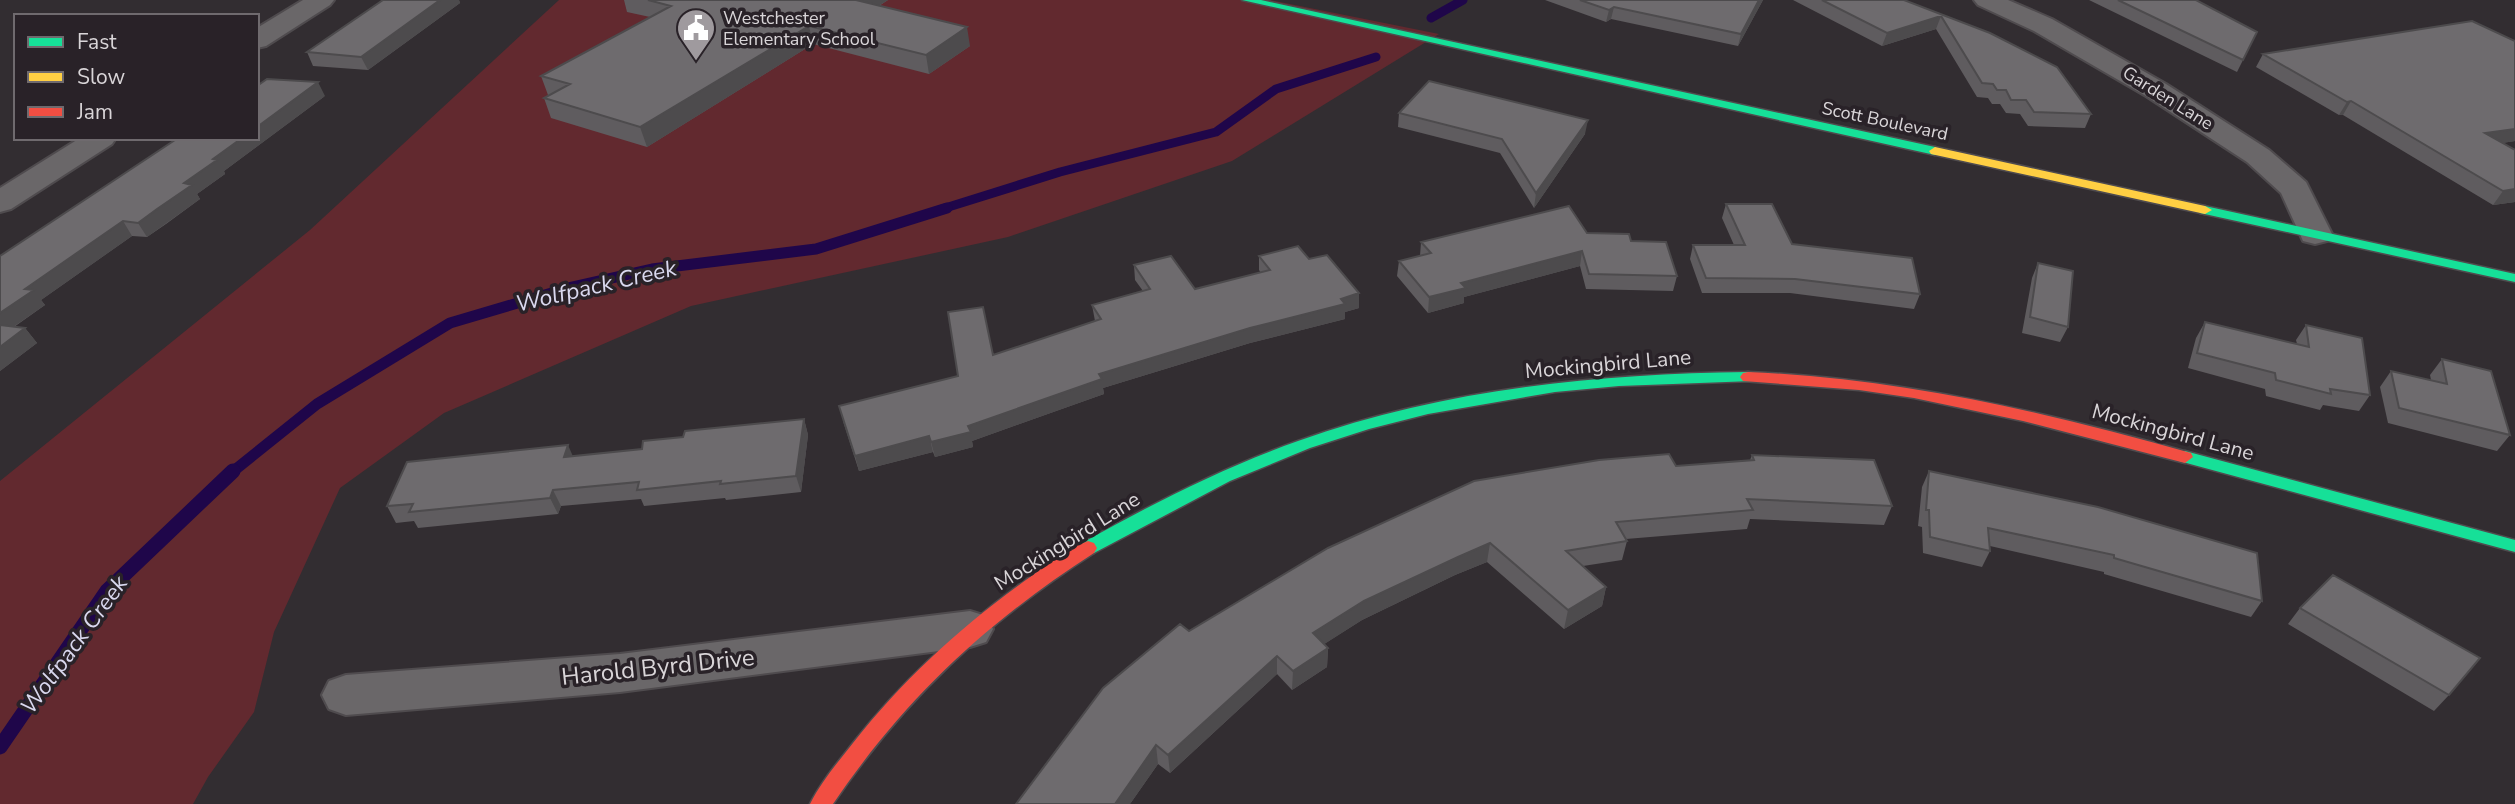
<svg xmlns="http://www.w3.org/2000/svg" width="2515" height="804" font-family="'Nunito Sans',sans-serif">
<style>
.green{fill:#62292f}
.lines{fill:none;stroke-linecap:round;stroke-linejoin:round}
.stream-far2{stroke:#1f064a;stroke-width:9}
.stream-far1{stroke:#1f064a;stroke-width:11}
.stream{stroke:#1f064a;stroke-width:15}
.street-casing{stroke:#4f4b4e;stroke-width:4}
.fast-casing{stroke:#4f4b4e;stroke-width:3}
.slow-casing{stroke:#4f4b4e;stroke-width:3}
.jam-casing{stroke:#4f4b4e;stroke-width:3}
.street{fill:#6a6769;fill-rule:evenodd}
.fast{fill:#16e098;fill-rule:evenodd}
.slow{fill:#ffcf43;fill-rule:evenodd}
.jam{fill:#f24e42;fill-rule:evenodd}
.wall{fill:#5f5c5f}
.shaded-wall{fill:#4d4b4d}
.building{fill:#6e6b6e;stroke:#4d4b4d;stroke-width:2}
.labels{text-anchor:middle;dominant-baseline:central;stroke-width:7;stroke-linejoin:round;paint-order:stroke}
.far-poi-label{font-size:18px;fill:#d9d5d8;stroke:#292228;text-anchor:start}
.far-street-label{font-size:18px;fill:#d9d5d8;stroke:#292228}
.street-label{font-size:21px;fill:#d9d5d8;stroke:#292228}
.water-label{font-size:23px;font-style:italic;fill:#d9d8ee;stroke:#292228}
.near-street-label{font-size:24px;fill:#d9d5d8;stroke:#292228}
</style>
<rect width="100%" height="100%" fill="#322d31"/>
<path class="green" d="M 559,0 L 1270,0 L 1439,34 L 1232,161 L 1008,237 L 691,306 L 444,413 L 340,488 L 274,632 L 254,712 L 208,777 L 193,804 L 0,804 L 0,481 L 310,230 Z"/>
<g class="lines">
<path class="stream-far2" d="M 1431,18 L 1463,0
M 942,209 L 1060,172 L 1216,132 L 1276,89 L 1376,57"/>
<path class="stream-far1" d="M 231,473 L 317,404 L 450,323 L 572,287 L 652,269 L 816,249 L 947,208"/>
<path class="stream" d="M 0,747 L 107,591 L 233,471"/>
<defs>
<path id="street" d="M 303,0 L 334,0 L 330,5 L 266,46 L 257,48 L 257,28 Z
M 1974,0 L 2008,0 L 2052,19 L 2166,84 L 2269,150 L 2306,182 L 2332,234 L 2327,241 L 2315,244 L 2303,241 L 2281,193 L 2247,162 L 2146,96 L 2034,31 L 1978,5 Z
M 80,138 L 116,138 L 112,144 L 11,209 L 0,212 L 0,188 Z
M 970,611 L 986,616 L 993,629 L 986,642 L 970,647 L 620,692 L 346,715 L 329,709 L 322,695 L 329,681 L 346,675 L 620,654 Z"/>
<path id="fast" d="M 1242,0 L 1261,0 L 1935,147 L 1941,151 L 1935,155 Z
M 2205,206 L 2515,274 L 2515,282 L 2200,213 L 2198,210 Z
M 1748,372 L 1753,373 L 1756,377 L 1753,381 L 1619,386 L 1555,392 L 1428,414 L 1369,429 L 1310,448 L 1230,481 L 1094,553 L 1082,553 L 1079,548 L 1082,543 C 1152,504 1222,468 1298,441 C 1442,389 1595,374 1748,372 Z
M 2185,451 L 2515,540 L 2515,552 L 2179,461 L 2177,457 Z"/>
<path id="slow" d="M 1935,147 L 2205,206 L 2212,210 L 2205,214 L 1931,154 L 1929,151 Z"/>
<path id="jam" d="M 1748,372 C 1899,378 2046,412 2191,453 L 2193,457 L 2185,463 L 2023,421 L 1914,398 L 1859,390 L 1743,381 L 1740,377 L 1743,373 Z
M 1088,541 L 1094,543 L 1097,548 L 1094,553 C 987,622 905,698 833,804 L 810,804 C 821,782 838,762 853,743 C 905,677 965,623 1033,575 C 1049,563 1069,547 1088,541 Z"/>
</defs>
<use href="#street" class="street-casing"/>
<use href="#fast" class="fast-casing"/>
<use href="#slow" class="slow-casing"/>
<use href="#jam" class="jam-casing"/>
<use href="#street" class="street"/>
<use href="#fast" class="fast"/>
<use href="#slow" class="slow"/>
<use href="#jam" class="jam"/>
</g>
<path class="wall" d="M 383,0 L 459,0 L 460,3 L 368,70 L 313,66 L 307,52 Z
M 624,0 L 888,0 L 879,6 L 970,46 L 929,74 L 813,44 L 647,147 L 551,118 L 544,98 L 550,95 L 548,95 L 541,76 L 650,17 L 627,12 Z
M 1545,0 L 1763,0 L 1738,46 L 1611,19 L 1606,22 Z
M 1793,0 L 1904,0 L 1990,33 L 2091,114 L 2085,128 L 2028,126 L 2020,114 L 2006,113 L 2000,104 L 1992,104 L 1988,98 L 1977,97 L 1936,29 L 1882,46 Z
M 2089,0 L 2196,0 L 2257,32 L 2237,72 Z
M 2515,41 L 2515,141 L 2502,143 L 2515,202 L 2493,205 L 2343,115 L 2339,115 L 2256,67 L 2263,54 Z
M 325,96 L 224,171 L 225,174 L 197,194 L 200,199 L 166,224 L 147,237 L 132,236 L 41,300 L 45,305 L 14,327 L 25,328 L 37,343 L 0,371 L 0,256 Z
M 1399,113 L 1585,134 L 1534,208 L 1500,153 L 1398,127 Z
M 1726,204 L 1792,244 L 1920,294 L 1914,309 L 1790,293 L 1702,293 L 1690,259 L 1693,245 L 1734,245 L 1722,218 Z
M 1587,233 L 1631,241 L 1677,276 L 1673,291 L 1586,289 L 1580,266 L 1464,297 L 1464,303 L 1428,313 L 1397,276 L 1399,261 L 1420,256 L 1421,242 Z
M 1259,256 L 1309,259 L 1359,308 L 1345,312 L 1345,319 L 1250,343 L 1103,388 L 1104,394 L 972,441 L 973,447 L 935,457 L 933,452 L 859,471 L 843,421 L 958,376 L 993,355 L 1095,321 L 1092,305 L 1143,291 L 1135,280 L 1134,265 L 1195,289 L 1261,273 L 1259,270 Z
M 2038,263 L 2068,327 L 2060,342 L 2022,333 L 2032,278 Z
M 2205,322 L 2297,344 L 2296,340 L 2306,325 L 2370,395 L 2359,411 L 2323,405 L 2320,410 L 2266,396 L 2265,389 L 2188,368 L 2196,338 Z
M 2442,359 L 2510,435 L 2497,451 L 2388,423 L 2380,387 L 2391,371 L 2431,380 L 2430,375 Z
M 804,419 L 808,435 L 801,492 L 726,500 L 725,498 L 644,506 L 641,499 L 561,506 L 558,514 L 418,528 L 414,521 L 396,523 L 387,506 L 573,456 L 642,449 L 683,437 Z
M 1752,455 L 1892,506 L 1884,525 L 1750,519 L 1747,529 L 1626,539 L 1627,541 L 1622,560 L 1583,566 L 1606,587 L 1602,606 L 1564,629 L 1487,562 L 1455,575 L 1362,620 L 1324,644 L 1328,648 L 1327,667 L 1292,690 L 1277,674 L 1170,773 L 1158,764 L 1130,804 L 1189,631 L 1676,466 L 1750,460 Z
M 1929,471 L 2262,601 L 2251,617 L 2104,574 L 2104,572 L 1990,546 L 1990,551 L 1982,567 L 1923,553 L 1922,527 L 1918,526 L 1922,487 Z
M 2300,608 L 2449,695 L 2434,711 L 2288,624 Z"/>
<path class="shaded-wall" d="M 440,0 L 459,0 L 460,3 L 368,70 L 361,57 Z
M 856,0 L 888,0 L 859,18 Z
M 1759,0 L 1763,0 L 1738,46 L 1741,34 Z
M 1614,7 L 1611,19 L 1606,22 L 1609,10 Z
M 1941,16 L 1936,29 L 1882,46 L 1887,33 Z
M 809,26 L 813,44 L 647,147 L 640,127 Z
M 967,27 L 970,46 L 929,74 L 926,55 Z
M 318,82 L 325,96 L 224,171 L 225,174 L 197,194 L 200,199 L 147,237 L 138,223 L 213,159 L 242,138 L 257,138 L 257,127 Z
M 2351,101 L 2343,115 L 2339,115 L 2347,102 Z
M 1588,120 L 1585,134 L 1534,208 L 1536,193 Z
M 2515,129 L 2515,141 L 2476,147 L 2485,133 Z
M 2515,189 L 2515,202 L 2493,205 L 2503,191 Z
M 123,221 L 132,236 L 41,300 L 45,305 L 0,336 L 0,313 L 25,289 Z
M 1582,251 L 1580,266 L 1464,297 L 1464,303 L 1428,313 L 1429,297 L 1461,283 Z
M 1359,293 L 1359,308 L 1345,312 L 1345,319 L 1250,343 L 1103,388 L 1104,394 L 972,441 L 973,447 L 935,457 L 931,442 L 968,426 L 1099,374 Z
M 25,328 L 37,343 L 0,371 L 0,347 Z
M 804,419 L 808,435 L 801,492 L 796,476 Z
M 929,436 L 933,452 L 859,471 L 855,456 Z
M 568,445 L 575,461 L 564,457 Z
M 553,490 L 561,506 L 558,514 L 550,498 Z
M 1490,543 L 1487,562 L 1455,575 L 1362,620 L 1312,652 L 1313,633 L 1364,601 L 1458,557 Z
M 1606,587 L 1602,606 L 1564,629 L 1568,610 Z
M 1328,648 L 1327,667 L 1292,690 L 1293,671 Z
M 1277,656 L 1277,674 L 1170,773 L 1168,755 Z
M 1156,745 L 1158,764 L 1130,804 L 1115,804 Z"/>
<path class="building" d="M 383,0 L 440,0 L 361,57 L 307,52 Z
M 648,0 L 856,0 L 967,27 L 926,55 L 809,26 L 640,127 L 544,98 L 570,84 L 541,76 L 671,6 Z
M 1580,0 L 1759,0 L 1741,34 L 1614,7 L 1609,10 Z
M 1822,0 L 1904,0 L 1990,33 L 2057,67 L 2091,114 L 2034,112 L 2026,100 L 2011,100 L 2006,90 L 1997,90 L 1993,84 L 1982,83 L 1941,16 L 1887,33 Z
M 2118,0 L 2196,0 L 2257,32 L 2243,60 Z
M 2472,21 L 2515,41 L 2515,129 L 2485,133 L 2515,150 L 2515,189 L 2503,191 L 2351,101 L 2347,102 L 2263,54 Z
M 267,79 L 318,82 L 257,127 L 257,86 Z
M 1429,81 L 1588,120 L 1536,193 L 1502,139 L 1399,113 Z
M 178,138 L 242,138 L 213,159 L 217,160 L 184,183 L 192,185 L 157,209 L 138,223 L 123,221 L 25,289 L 34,290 L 0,313 L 0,256 Z
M 1726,204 L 1772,204 L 1792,244 L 1912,258 L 1920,294 L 1795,279 L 1706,278 L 1693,245 L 1745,245 Z
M 1569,206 L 1587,233 L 1629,234 L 1631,241 L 1666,242 L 1677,276 L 1589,274 L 1582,251 L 1461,283 L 1466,288 L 1429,297 L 1399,261 L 1431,253 L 1421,242 Z
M 1298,246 L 1309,259 L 1327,255 L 1359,293 L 1341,299 L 1345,304 L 1250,328 L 1099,374 L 1102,379 L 968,426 L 971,432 L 931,442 L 929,436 L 855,456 L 839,406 L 958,376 L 948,312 L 983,307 L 993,355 L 1101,319 L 1092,305 L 1150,289 L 1134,265 L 1171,256 L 1195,289 L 1270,270 L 1259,256 Z
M 2038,263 L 2073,271 L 2068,327 L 2030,317 Z
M 2205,322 L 2309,347 L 2306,325 L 2362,338 L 2370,395 L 2330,389 L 2331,394 L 2276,380 L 2275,373 L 2197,353 Z
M 0,325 L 25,328 L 0,347 Z
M 2442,359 L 2491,371 L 2510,435 L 2399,408 L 2391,371 L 2447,384 Z
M 804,419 L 796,476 L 720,484 L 721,481 L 637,490 L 639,482 L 553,490 L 550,498 L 409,512 L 413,504 L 387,506 L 407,462 L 568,445 L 564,457 L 642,449 L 643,441 L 683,437 L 685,431 Z
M 1669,454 L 1676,466 L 1754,460 L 1752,455 L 1874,460 L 1892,506 L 1747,499 L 1753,510 L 1616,522 L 1627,541 L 1566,551 L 1606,587 L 1568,610 L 1490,543 L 1458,557 L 1364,601 L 1313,633 L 1328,648 L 1293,671 L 1277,656 L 1168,755 L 1156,745 L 1115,804 L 1016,804 L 1103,688 L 1180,624 L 1189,631 L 1328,548 L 1474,481 L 1599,460 Z
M 1929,471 L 2098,507 L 2257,553 L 2262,601 L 2114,558 L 2114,555 L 1988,528 L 1990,551 L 1930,537 L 1929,510 L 1926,510 Z
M 2333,575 L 2480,658 L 2449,695 L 2300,608 Z"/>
<defs>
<symbol id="civic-pin" viewBox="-11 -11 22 30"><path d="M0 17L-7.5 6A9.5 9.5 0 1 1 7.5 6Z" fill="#9f9a9e" stroke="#292228"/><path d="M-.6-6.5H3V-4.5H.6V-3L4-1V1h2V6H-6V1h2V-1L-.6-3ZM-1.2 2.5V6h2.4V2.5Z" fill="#fff"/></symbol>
</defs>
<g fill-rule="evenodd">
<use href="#civic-pin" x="674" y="6" width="44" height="60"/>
</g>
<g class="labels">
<g class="far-poi-label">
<text x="723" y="18">Westchester<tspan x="723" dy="21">Elementary School</tspan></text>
</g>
<g class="far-street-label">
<text transform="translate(2168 98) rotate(32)">Garden Lane</text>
<text transform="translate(1885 121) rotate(12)">Scott Boulevard</text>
</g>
<g class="street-label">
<text transform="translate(1608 364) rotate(-5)">Mockingbird Lane</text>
<text transform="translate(2173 432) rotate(15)">Mockingbird Lane</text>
<text transform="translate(1067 541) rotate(-32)">Mockingbird Lane</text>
</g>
<g class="water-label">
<text transform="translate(596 286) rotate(-13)">Wolfpack Creek</text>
<text transform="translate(74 645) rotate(-54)">Wolfpack Creek</text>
</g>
<g class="near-street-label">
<text transform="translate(658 667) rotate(-6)">Harold Byrd Drive</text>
</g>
</g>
<rect x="14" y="14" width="245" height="126" fill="#292228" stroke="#6f6a6e" stroke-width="2"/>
<rect x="28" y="37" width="35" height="10" fill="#16e098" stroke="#6f6a6e" stroke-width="2"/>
<text x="77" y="49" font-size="21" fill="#d9d5d8">Fast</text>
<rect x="28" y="72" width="35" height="10" fill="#ffcf43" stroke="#6f6a6e" stroke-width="2"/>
<text x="77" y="84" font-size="21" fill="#d9d5d8">Slow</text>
<rect x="28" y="107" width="35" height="10" fill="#f24e42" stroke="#6f6a6e" stroke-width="2"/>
<text x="77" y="119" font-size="21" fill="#d9d5d8">Jam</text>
</svg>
